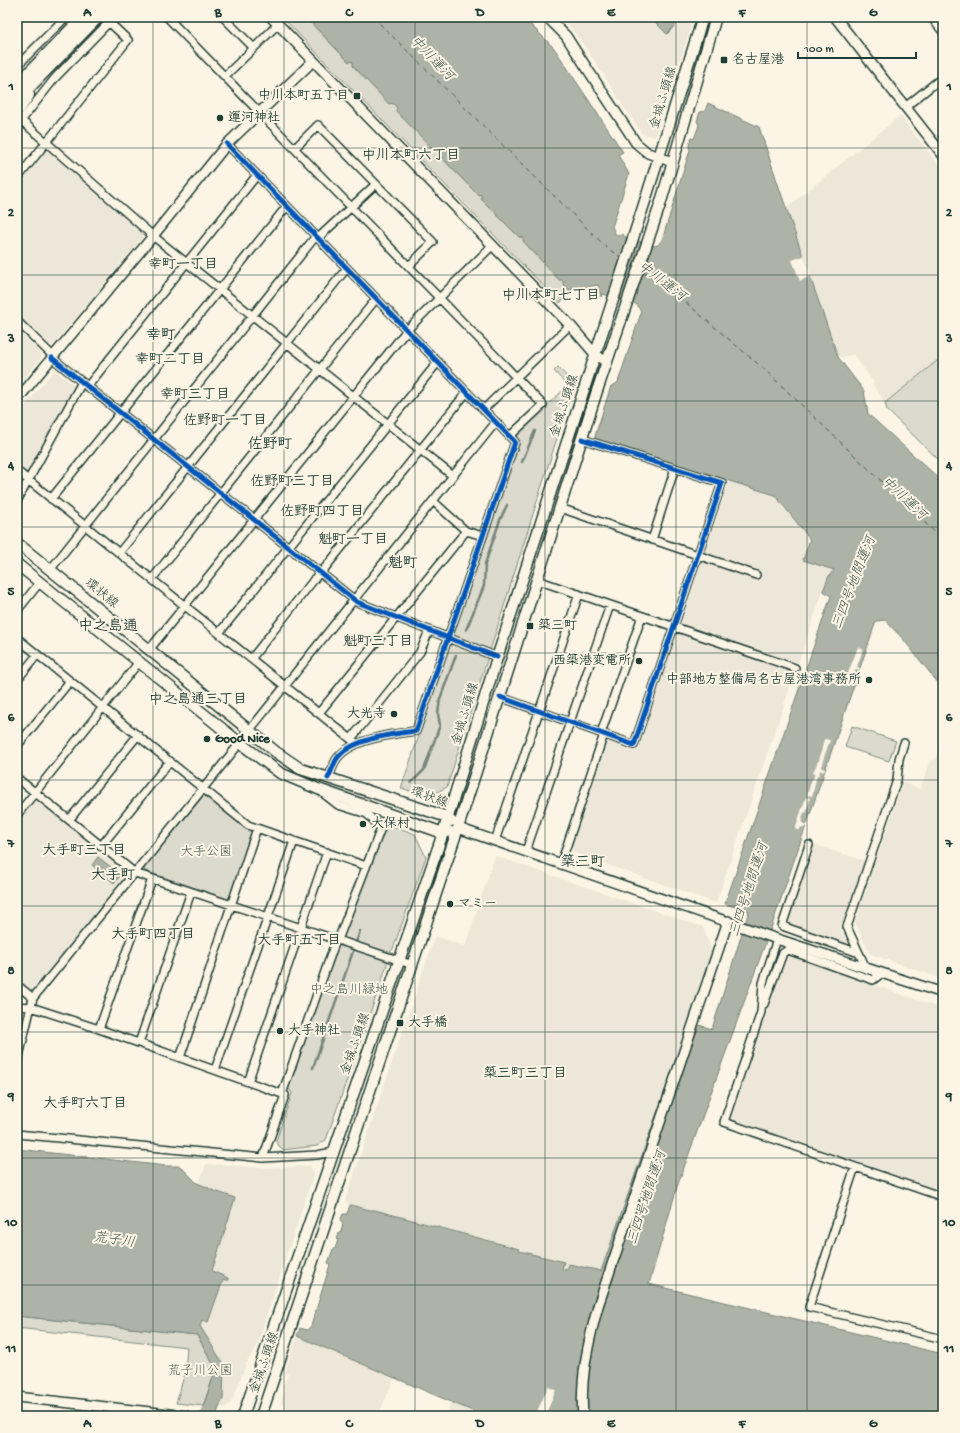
<svg xmlns="http://www.w3.org/2000/svg" width="960" height="1433" font-family="'Gochi Hand','Klee One',sans-serif">
<style>
.built{fill:#ece7d8}
.green{fill:#dcdacc;stroke:#7e8c80}
.water{fill:#aeb3a7;stroke:#758479}
.pier{fill:#fcf5e5}
.lines{fill:none;stroke-linecap:round;stroke-linejoin:round}
.stream{stroke:#758479;stroke-width:2.5}
.ferry{stroke:#435a51;stroke-width:1;stroke-dasharray:5 4;stroke-linecap:butt}
.street-casing{stroke:#1f3d34;stroke-width:10}
.secondary-casing{stroke:#1f3d34;stroke-width:12}
.primary-casing{stroke:#1f3d34;stroke-width:13}
.highway-casing{stroke:#1f3d34;stroke-width:15}
.street{stroke:#fcf5e5;stroke-width:7}
.secondary{stroke:#fcf5e5;stroke-width:9}
.primary{stroke:#fcf5e5;stroke-width:10}
.highway{stroke:#fcf5e5;stroke-width:12}
.cycleway-casing{stroke:#fcf5e5;stroke-width:8}
.cycleway{stroke:#0057b8;stroke-width:5}
.grid{fill:none;stroke:#1f3d34;stroke-width:1;stroke-opacity:0.55}
.poi-dot{fill:#1f3d34;stroke:#fcf5e5;stroke-width:1.5}
.labels{text-anchor:middle;dominant-baseline:central;stroke-width:4;stroke-linejoin:round;paint-order:stroke}
.poi-label{font-size:13px;font-weight:bold;fill:#1f3d34;stroke:#fcf5e5;text-anchor:start}
.street-label{font-size:13px;fill:#1f3d34;stroke:#fcf5e5}
.park-label{font-size:13px;fill:#455c52;stroke:#fcf5e5}
.water-label{font-size:14px;font-style:italic;fill:#435a51;stroke:#fcf5e5}
.neighbourhood-label{font-size:14px;font-weight:bold;fill:#1f3d34;stroke:#fcf5e5}
.quarter-label{font-size:15px;font-weight:bold;fill:#1f3d34;stroke:#fcf5e5}
.neatline{fill:none;stroke:#1f3d34;stroke-width:1.5}
.grid-label{font-size:13px;text-anchor:middle;font-weight:bold;fill:#1f3d34}
</style>
<rect width="100%" height="100%" fill="#fcf5e5"/>
<filter id="ink" filterUnits="userSpaceOnUse"><feTurbulence type="fractalNoise" baseFrequency=".025" numOctaves="2"/><feDisplacementMap in="SourceGraphic" scale="8" xChannelSelector="R" yChannelSelector="G"/><feConvolveMatrix kernelMatrix="1 2 1 2 8 2 1 2 1" color-interpolation-filters="sRGB"/></filter>
<g filter="url(#ink)">
<path class="built" d="M 560,17 L 694,17 L 655,137 L 642,134 L 584,45 L 570,27 Z
M 900,116 L 943,170 L 943,269 L 941,271 L 943,274 L 943,356 L 885,403 L 873,385 L 874,383 L 854,355 L 838,357 L 786,208 Z
M 45,151 L 48,151 L 142,232 L 143,237 L 53,345 L 49,345 L 17,315 L 17,185 Z
M 17,330 L 41,353 L 41,358 L 17,387 Z
M 57,371 L 75,386 L 27,475 L 17,467 L 17,415 L 53,372 Z
M 729,481 L 775,495 L 834,570 L 829,576 L 823,591 L 716,903 L 574,853 L 571,848 L 607,743 L 609,742 L 636,751 Z
M 943,740 L 943,979 L 870,954 L 855,922 L 903,782 L 920,789 L 931,761 L 936,758 Z
M 37,801 L 126,873 L 127,877 L 36,989 L 32,990 L 17,978 L 17,822 L 33,803 Z
M 813,844 L 865,861 L 841,930 L 848,943 L 847,946 L 785,924 Z
M 495,856 L 703,927 L 712,952 L 601,1272 L 569,1264 L 567,1270 L 562,1269 L 563,1262 L 519,1251 L 519,1249 L 375,1210 L 370,1210 L 350,1205 L 345,1201 L 435,936 L 465,946 Z
M 786,954 L 943,1009 L 943,1191 L 731,1119 Z
M 206,1164 L 268,1168 L 310,1166 L 314,1173 L 255,1351 L 248,1360 L 231,1403 L 225,1408 L 219,1407 L 223,1400 L 224,1365 L 199,1326 L 223,1279 L 228,1278 L 212,1272 L 235,1198 L 209,1189 L 199,1184 Z
M 297,1336 L 395,1377 L 378,1416 L 313,1416 L 287,1412 L 281,1402 L 285,1389 L 283,1387 L 288,1374 L 285,1372 Z
M 451,1402 L 484,1416 L 445,1416 Z
M 17,1409 L 31,1411 L 77,1416 L 17,1416 Z"/>
<path class="green" d="M 282,17 L 310,18 L 312,21 L 311,23 L 348,61 L 352,61 L 354,65 L 398,108 L 397,109 L 441,153 L 440,156 L 477,194 L 481,194 L 482,197 L 482,199 L 519,237 L 523,237 L 563,280 L 569,290 L 572,290 L 560,303 Z
M 943,356 L 943,464 L 887,410 L 885,403 Z
M 558,367 L 574,384 L 447,787 L 428,797 L 401,788 L 520,442 L 514,435 L 568,386 L 554,371 Z
M 852,726 L 896,741 L 889,761 L 845,747 Z
M 204,795 L 207,795 L 252,833 L 231,897 L 228,899 L 145,871 L 144,868 Z
M 380,821 L 415,834 L 426,857 L 393,949 L 390,952 L 386,968 L 326,1140 L 317,1146 L 282,1150 L 276,1141 L 292,1093 L 287,1086 L 334,951 L 384,829 Z
M 17,1316 L 197,1335 L 216,1369 L 203,1406 L 176,1403 L 185,1373 L 187,1347 L 17,1328 Z"/>
<path class="water" d="M 305,17 L 523,17 L 554,48 L 623,152 L 618,155 L 629,174 L 612,227 L 616,235 L 619,236 L 623,234 L 625,237 L 655,246 L 658,245 L 662,240 L 690,150 L 689,146 L 691,138 L 694,139 L 699,125 L 697,121 L 700,112 L 705,111 L 708,103 L 759,127 L 781,193 L 838,357 L 864,391 L 868,414 L 943,482 L 943,689 L 903,639 L 885,620 L 876,621 L 772,925 L 678,1184 L 649,1284 L 943,1354 L 943,1416 L 484,1416 L 297,1336 L 300,1328 L 307,1330 L 311,1326 L 330,1265 L 328,1263 L 333,1249 L 335,1249 L 338,1240 L 337,1239 L 339,1233 L 341,1232 L 343,1224 L 340,1221 L 343,1214 L 347,1214 L 350,1205 L 370,1210 L 375,1210 L 519,1249 L 519,1251 L 564,1262 L 562,1269 L 567,1270 L 569,1264 L 601,1271 L 689,1022 L 712,1029 L 749,911 L 725,904 L 831,596 L 823,591 L 829,576 L 834,570 L 803,560 L 810,539 L 775,495 L 596,440 L 595,436 L 611,386 L 616,384 L 618,382 L 641,313 L 639,308 L 636,304 L 603,294 L 601,297 L 598,285 L 569,290 L 563,284 L 563,280 L 559,280 L 523,241 L 523,237 L 519,237 L 481,199 L 482,197 L 481,195 L 477,194 L 440,156 L 441,153 L 437,148 L 433,149 L 396,111 L 397,108 L 393,103 L 389,104 L 353,66 L 353,63 L 352,61 L 349,62 L 311,23 L 312,20 L 310,18 L 307,19 Z
M 661,17 L 678,17 L 681,19 L 667,34 L 656,23 Z
M 98,857 L 121,875 L 114,883 L 92,865 Z
M 17,1149 L 166,1166 L 180,1166 L 197,1183 L 209,1188 L 209,1189 L 235,1198 L 212,1271 L 228,1278 L 228,1280 L 223,1280 L 208,1322 L 202,1320 L 200,1326 L 224,1365 L 223,1400 L 222,1400 L 216,1416 L 200,1416 L 216,1369 L 197,1335 L 17,1316 Z"/>
<path class="pier" d="M 804,256 L 811,276 L 800,281 L 792,260 Z
M 858,647 L 863,649 L 857,667 L 860,668 L 859,670 L 856,669 L 854,675 L 848,673 Z
M 824,739 L 830,740 L 822,763 L 823,763 L 821,768 L 825,769 L 824,772 L 820,770 L 819,775 L 817,775 L 812,796 L 807,795 L 812,779 L 813,779 L 815,774 L 813,773 L 818,761 L 819,761 Z
M 806,797 L 810,798 L 806,813 L 804,812 L 802,819 L 803,819 L 802,823 L 806,825 L 805,828 L 801,827 L 799,831 L 795,829 Z
M 548,1387 L 556,1390 L 545,1416 L 535,1416 Z"/>
<g class="lines">
<path class="stream" d="M 522,462 L 535,431
M 466,630 L 484,586 L 485,564 L 500,520 L 507,505
M 411,783 L 424,770 L 440,725 L 438,714 L 440,699 L 456,655
M 313,1068 L 360,931"/>
<path class="ferry" d="M 373,17 L 608,249 L 622,258
M 642,271 L 676,294 L 765,370 L 943,540"/>
<defs>
<path id="street" d="M 167,17 L 543,405 L 510,436
M 223,17 L 254,48 L 225,76
M 931,17 L 943,32
M 254,48 L 278,24
M 17,66 L 66,17
M 905,107 L 943,77
M 22,121 L 153,236 L 453,476
M 17,126 L 55,78 L 114,17
M 227,144 L 515,442 L 416,731 C 393,734 349,739 336,760 C 333,766 331,772 328,778
M 295,148 L 318,125 L 433,242 L 409,266
M 17,179 L 128,40 L 109,22
M 318,238 L 376,184
M 17,321 L 53,356
M 52,358 L 357,602 L 497,657
M 87,387 L 257,175
M 484,409 L 570,325
M 17,471 L 357,744
M 51,499 L 287,206
M 17,501 L 82,382
M 560,508 L 756,575
M 466,531 L 483,536
M 652,540 L 675,468
M 119,553 L 347,268
M 50,570 L 316,236
M 321,573 L 467,392
M 152,579 L 376,299
M 537,580 L 795,668
M 17,611 L 40,582
M 219,633 L 438,362
M 17,638 L 248,825 L 366,866
M 149,650 L 407,330 L 492,246
M 251,659 L 320,572
M 17,680 L 37,655
M 500,697 L 634,745 L 722,483 L 582,439
M 319,713 L 466,531 L 433,501
M 601,733 L 642,616
M 351,739 L 420,652 L 429,631
M 17,746 L 70,681
M 17,778 L 135,873 L 413,965
M 324,794 L 338,805 L 367,814 L 381,828 L 338,940
M 17,815 L 139,662
M 69,820 L 138,735
M 495,841 L 579,594
M 809,845 L 782,926 L 859,953
M 101,846 L 170,761
M 526,851 L 610,605
M 561,863 L 604,734
M 777,939 L 763,983 L 761,1012 L 724,1122 L 943,1197
M 866,968 L 847,927 L 897,780 L 899,759 L 904,743
M 17,985 L 33,998 L 17,1065
M 33,998 L 240,743 L 249,731 L 496,422
M 764,1004 L 783,953 L 788,950 L 873,980 L 882,973
M 17,1006 L 31,1007 L 99,1029 L 285,1095 L 263,1158
M 99,1029 L 152,879
M 139,1043 L 191,892
M 180,1058 L 257,828
M 215,1070 L 294,841
M 248,1082 L 327,852
M 282,1094 L 336,940
M 17,1134 L 263,1158 L 317,1155 L 333,1152
M 855,1167 L 809,1307 L 943,1339"/>
<path id="secondary" d="M 271,17 L 570,325 L 595,354 L 606,362
M 547,17 L 566,36 L 573,47 L 636,143 L 648,153 L 672,162
M 835,17 L 943,155
M 17,400 L 153,236 L 227,144 L 313,61
M 458,828 L 777,939 L 943,993
M 17,1397 L 186,1416
M 583,1416 C 580,1378 588,1343 598,1306 L 728,921"/>
<path id="primary" d="M 17,543 L 276,752 L 301,769 L 447,817 L 451,821
M 17,564 L 240,743 L 280,773 L 318,789 L 443,833 L 449,831
M 243,1416 L 443,833 L 496,661 L 646,198 L 703,17
M 261,1416 L 458,828 L 596,394 L 660,205 L 716,17"/>
<path id="highway" d="M 17,86 L 84,17
M 17,99 L 97,17
M 17,111 L 28,95"/>
</defs>
<use href="#street" class="street-casing"/>
<use href="#secondary" class="secondary-casing"/>
<use href="#primary" class="primary-casing"/>
<use href="#highway" class="highway-casing"/>
<use href="#street" class="street"/>
<use href="#secondary" class="secondary"/>
<use href="#primary" class="primary"/>
<use href="#highway" class="highway"/>
<defs>
<path id="cycleway" d="M 227,144 L 515,442 L 416,731 C 393,734 349,739 336,760 C 333,766 331,772 328,778
M 52,358 L 357,602 L 497,657
M 500,697 L 634,745 L 722,483 L 582,439"/>
</defs>
<use href="#cycleway" class="cycleway-casing"/>
<use href="#cycleway" class="cycleway"/>
</g>
</g>
<path class="grid" d="M 153,17 L 153,1416M 284,17 L 284,1416M 415,17 L 415,1416M 545,17 L 545,1416M 676,17 L 676,1416M 807,17 L 807,1416M 17,148 L 943,148M 17,275 L 943,275M 17,401 L 943,401M 17,527 L 943,527M 17,653 L 943,653M 17,780 L 943,780M 17,906 L 943,906M 17,1032 L 943,1032M 17,1158 L 943,1158M 17,1285 L 943,1285"/>
<g class="poi-dot">
<rect x="720" y="56" width="8" height="8" rx="2"/>
<rect x="353" y="92" width="8" height="8" rx="2"/>
<circle cx="220" cy="118" r="4"/>
<rect x="526" y="622" width="8" height="8" rx="2"/>
<circle cx="639" cy="661" r="4"/>
<circle cx="869" cy="680" r="4"/>
<circle cx="394" cy="714" r="4"/>
<circle cx="207" cy="739" r="4"/>
<circle cx="363" cy="824" r="4"/>
<circle cx="450" cy="904" r="4"/>
<rect x="396" y="1019" width="8" height="8" rx="2"/>
<circle cx="280" cy="1031" r="4"/>
</g>
<g class="labels">
<g class="poi-label">
<text x="732" y="60">名古屋港</text>
<text x="349" y="96" text-anchor="end">中川本町五丁目</text>
<text x="228" y="118">運河神社</text>
<text x="538" y="626">築三町</text>
<text x="631" y="661" text-anchor="end">西築港変電所</text>
<text x="861" y="680" text-anchor="end">中部地方整備局名古屋港湾事務所</text>
<text x="386" y="714" text-anchor="end">大光寺</text>
<text x="215" y="739">Good Nice</text>
<text x="371" y="824">大保村</text>
<text x="458" y="904">マミー</text>
<text x="408" y="1023">大手橋</text>
<text x="288" y="1031">大手神社</text>
</g>
<g class="street-label">
<text transform="translate(664 98) rotate(-73)">金城ふ頭線</text>
<text transform="translate(565 406) rotate(-72)">金城ふ頭線</text>
<text transform="translate(101 594) rotate(39)">環状線</text>
<text transform="translate(466 714) rotate(-73)">金城ふ頭線</text>
<text transform="translate(429 798) rotate(20)">環状線</text>
<text transform="translate(356 1044) rotate(-71)">金城ふ頭線</text>
<text transform="translate(265 1363) rotate(-71)">金城ふ頭線</text>
</g>
<g class="park-label">
<text x="206" y="852">大手公園</text>
<text x="349" y="990">中之島川緑地</text>
<text x="200" y="1371">荒子川公園</text>
</g>
<g class="water-label">
<text transform="translate(431 59) rotate(46)">中川運河</text>
<text transform="translate(661 282) rotate(37)">中川運河</text>
<text transform="translate(903 499) rotate(43)">中川運河</text>
<text transform="translate(855 583) rotate(-69)">三四号地間運河</text>
<text transform="translate(750 890) rotate(-72)">三四号地間運河</text>
<text transform="translate(648 1198) rotate(-72)">三四号地間運河</text>
<text transform="translate(114 1241) rotate(8)">荒子川</text>
</g>
<g class="neighbourhood-label">
<text x="411" y="156">中川本町六丁目</text>
<text x="183" y="265">幸町一丁目</text>
<text x="551" y="296">中川本町七丁目</text>
<text x="170" y="360">幸町二丁目</text>
<text x="195" y="395">幸町三丁目</text>
<text x="225" y="421">佐野町一丁目</text>
<text x="292" y="482">佐野町三丁目</text>
<text x="322" y="512">佐野町四丁目</text>
<text x="353" y="540">魁町一丁目</text>
<text x="378" y="642">魁町三丁目</text>
<text x="198" y="700">中之島通三丁目</text>
<text x="84" y="851">大手町三丁目</text>
<text x="153" y="935">大手町四丁目</text>
<text x="299" y="941">大手町五丁目</text>
<text x="525" y="1074">築三町三丁目</text>
<text x="85" y="1104">大手町六丁目</text>
</g>
<g class="quarter-label">
<text x="161" y="336">幸町</text>
<text x="270" y="445">佐野町</text>
<text x="403" y="564">魁町</text>
<text x="108" y="627">中之島通</text>
<text x="583" y="863">築三町</text>
<text x="113" y="876">大手町</text>
</g>
</g>
<rect width="960" height="1433" fill="none" stroke="#fcf5e5" stroke-width="44"/>
<path d="M798 52v6h118v-6" fill="none" stroke="#1f3d34" stroke-width="2"/>
<text x="804" y="52" font-size="12" fill="#1f3d34" stroke="#fcf5e5" stroke-width="3" paint-order="stroke">100 m</text>
<rect x="22" y="22" width="916" height="1389" class="neatline"/>
<g class="grid-label">
<text x="87" y="16">A</text>
<text x="218" y="16">B</text>
<text x="349" y="16">C</text>
<text x="480" y="16">D</text>
<text x="611" y="16">E</text>
<text x="742" y="16">F</text>
<text x="873" y="16">G</text>
<text x="11" y="90">1</text>
<text x="949" y="90">1</text>
<text x="11" y="216">2</text>
<text x="949" y="216">2</text>
<text x="11" y="342">3</text>
<text x="949" y="342">3</text>
<text x="11" y="469">4</text>
<text x="949" y="469">4</text>
<text x="11" y="595">5</text>
<text x="949" y="595">5</text>
<text x="11" y="721">6</text>
<text x="949" y="721">6</text>
<text x="11" y="847">7</text>
<text x="949" y="847">7</text>
<text x="11" y="974">8</text>
<text x="949" y="974">8</text>
<text x="11" y="1100">9</text>
<text x="949" y="1100">9</text>
<text x="11" y="1226">10</text>
<text x="949" y="1226">10</text>
<text x="11" y="1352">11</text>
<text x="949" y="1352">11</text>
<text x="87" y="1427">A</text>
<text x="218" y="1427">B</text>
<text x="349" y="1427">C</text>
<text x="480" y="1427">D</text>
<text x="611" y="1427">E</text>
<text x="742" y="1427">F</text>
<text x="873" y="1427">G</text>
</g>
</svg>
